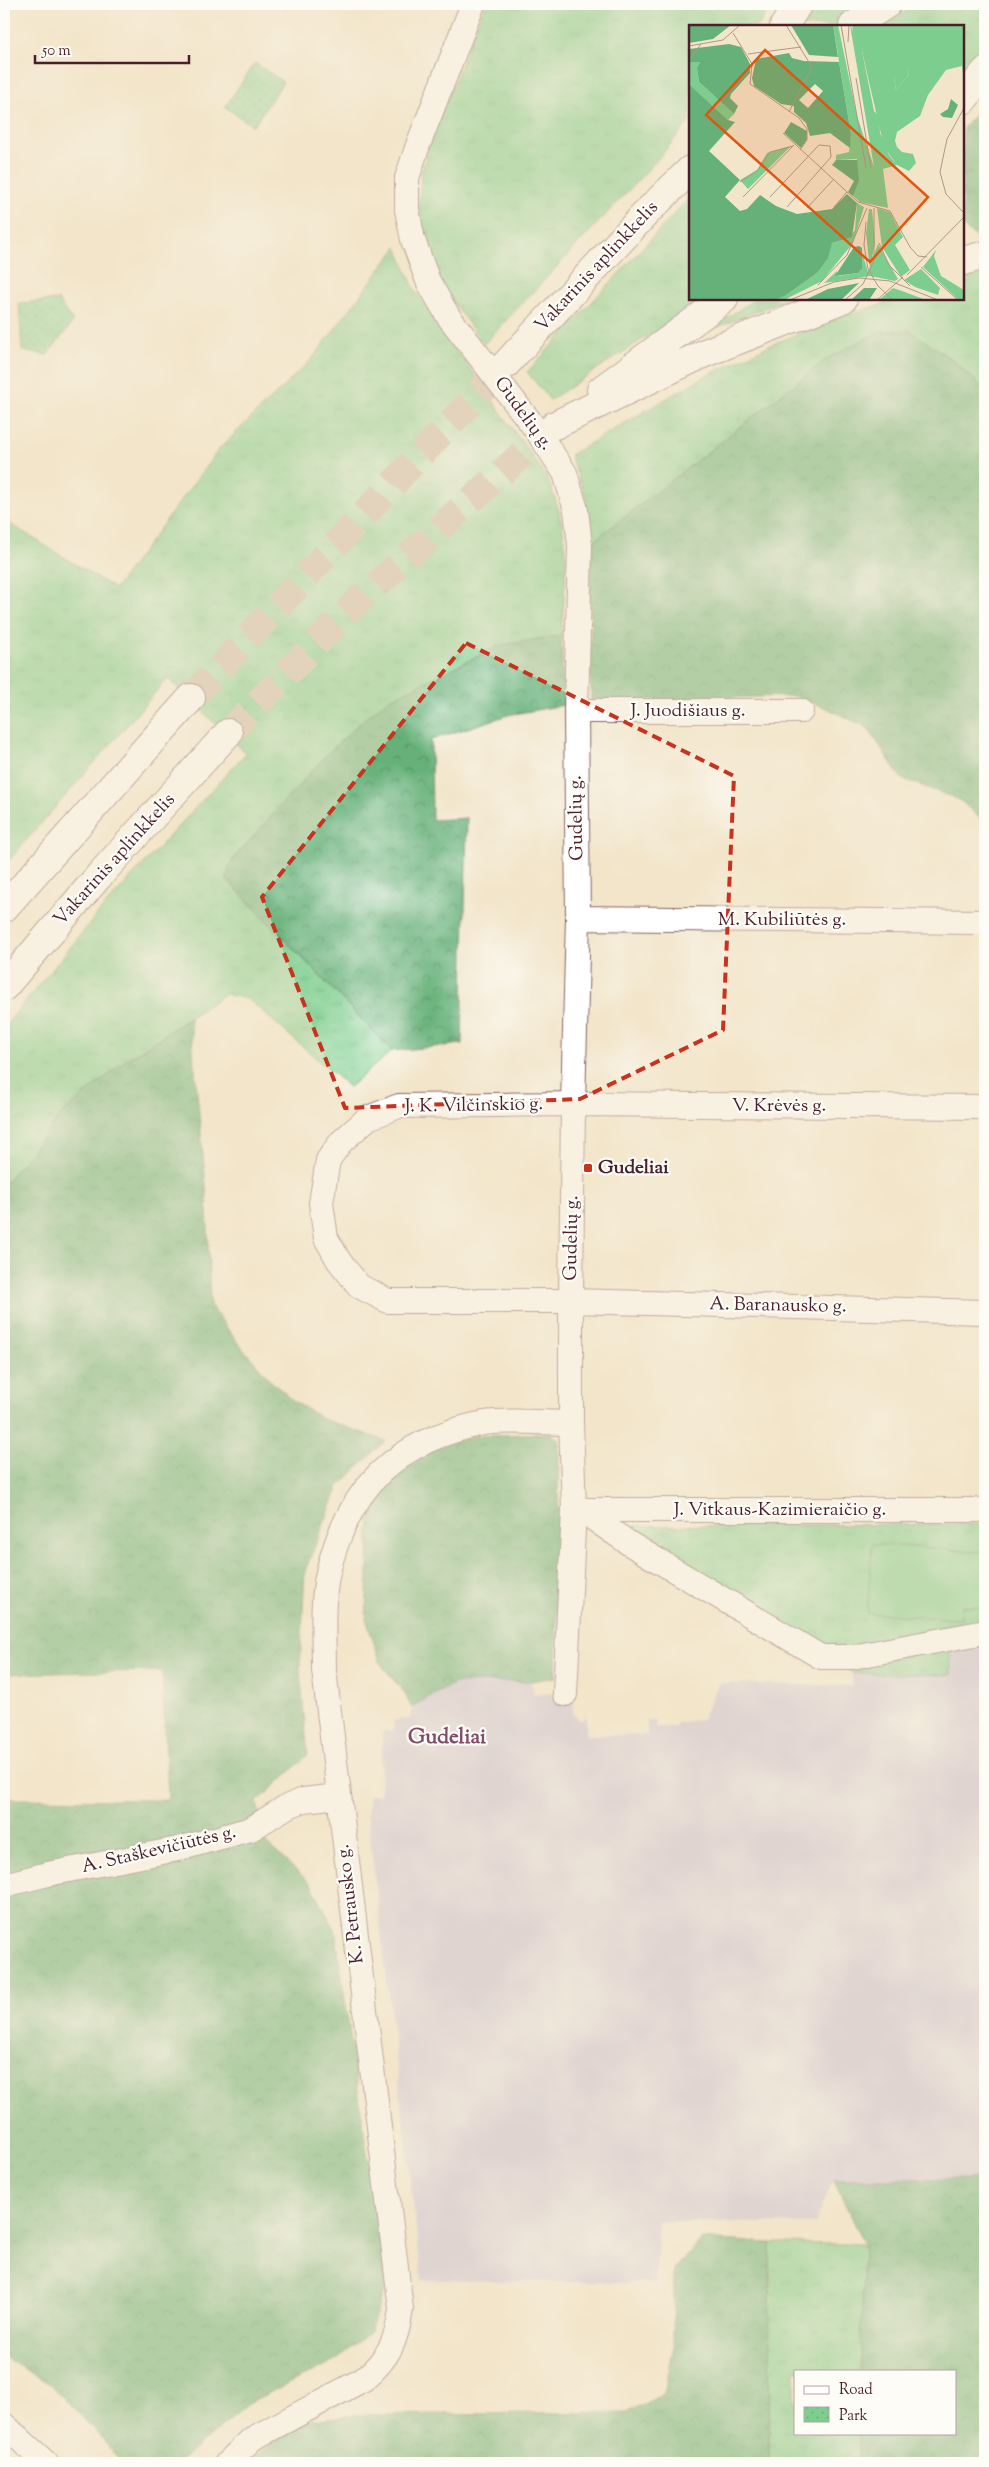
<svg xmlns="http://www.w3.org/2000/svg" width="989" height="2467" font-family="'Sorts Mill Goudy',serif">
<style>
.industrial{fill:#c9bfd8}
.grass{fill:url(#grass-tufts);stroke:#64765c}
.forest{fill:url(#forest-crowns);stroke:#586852}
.park{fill:url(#park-dots);stroke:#64765c}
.pitch{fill:#7dce8e;stroke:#64765c}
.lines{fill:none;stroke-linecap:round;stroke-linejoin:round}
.highway-tunnel{stroke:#d0bdaa;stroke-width:28;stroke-dasharray:28 14;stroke-linecap:butt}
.street-casing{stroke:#856463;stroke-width:26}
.highway-casing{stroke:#856463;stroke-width:30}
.street{stroke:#fff;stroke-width:24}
.highway{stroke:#fff;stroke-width:28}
.marked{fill:none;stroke:#c8321e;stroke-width:4;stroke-dasharray:10 6;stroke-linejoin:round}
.poi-dot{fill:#c8321e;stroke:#fdfcf7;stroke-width:2}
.labels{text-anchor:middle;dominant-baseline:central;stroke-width:4.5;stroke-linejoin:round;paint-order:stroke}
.street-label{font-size:19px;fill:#4a1f2b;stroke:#fdfcf7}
.poi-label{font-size:19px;font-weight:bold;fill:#4a1f2b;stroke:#fdfcf7;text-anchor:start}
.quarter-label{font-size:21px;font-weight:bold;fill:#804d68;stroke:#fdfcf7}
.inset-road{fill:none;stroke:#af968a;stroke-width:1}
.view{fill:#e0560e;fill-opacity:0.15;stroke:#e0560e;stroke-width:2.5}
.inset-edge{fill:none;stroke:#4a1f2b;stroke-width:2.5}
</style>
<defs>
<pattern id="grass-tufts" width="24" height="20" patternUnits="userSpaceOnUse" patternTransform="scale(1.25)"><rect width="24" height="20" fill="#7dce8e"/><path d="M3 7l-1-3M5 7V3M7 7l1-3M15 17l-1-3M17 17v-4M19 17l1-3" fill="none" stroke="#6eb07b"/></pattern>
<pattern id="forest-crowns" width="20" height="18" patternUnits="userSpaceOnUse" patternTransform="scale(1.25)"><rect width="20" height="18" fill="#66b179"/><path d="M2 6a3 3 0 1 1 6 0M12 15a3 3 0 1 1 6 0" fill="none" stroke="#568f63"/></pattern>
<pattern id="park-dots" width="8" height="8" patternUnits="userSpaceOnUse" patternTransform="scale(1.25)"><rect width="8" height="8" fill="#7dce8e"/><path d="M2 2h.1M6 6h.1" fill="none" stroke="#6eb07b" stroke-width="1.8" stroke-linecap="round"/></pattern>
</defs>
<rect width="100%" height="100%" fill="#fdfcf7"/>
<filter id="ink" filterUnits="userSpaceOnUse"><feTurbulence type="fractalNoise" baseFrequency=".02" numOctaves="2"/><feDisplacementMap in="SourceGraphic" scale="10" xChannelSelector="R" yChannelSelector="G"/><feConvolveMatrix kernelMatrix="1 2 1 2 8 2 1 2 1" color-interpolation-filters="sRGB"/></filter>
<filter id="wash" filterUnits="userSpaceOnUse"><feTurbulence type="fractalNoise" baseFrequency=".0096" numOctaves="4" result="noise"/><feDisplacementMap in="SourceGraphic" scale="20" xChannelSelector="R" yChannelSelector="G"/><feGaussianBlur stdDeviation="1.12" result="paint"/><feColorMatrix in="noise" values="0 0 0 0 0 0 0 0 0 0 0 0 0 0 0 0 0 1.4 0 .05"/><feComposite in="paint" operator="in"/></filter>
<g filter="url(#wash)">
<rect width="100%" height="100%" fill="#f2e5ca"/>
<path class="industrial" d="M 985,1645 L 985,2179 L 833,2179 L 815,2224 L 658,2221 L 656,2283 L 422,2280 L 367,1811 L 369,1795 L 380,1795 L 382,1731 L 393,1731 L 393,1720 L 411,1719 L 411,1707 L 455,1683 L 531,1681 L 534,1694 L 574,1694 L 573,1712 L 577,1719 L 582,1720 L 586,1714 L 586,1735 L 647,1735 L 647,1721 L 655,1721 L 655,1727 L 676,1727 L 676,1723 L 702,1719 L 719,1683 L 852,1686 L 852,1673 L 951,1675 L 950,1650 Z"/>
<path class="grass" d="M 485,4 L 772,4 L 758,26 L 690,26 L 690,121 L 657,160 L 484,344 L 451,300 L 436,274 L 426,244 L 419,207 L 421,174 L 431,139 Z
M 815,4 L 863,4 L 832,26 L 801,26 Z
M 919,4 L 985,4 L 985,44 L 963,74 L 963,26 L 881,26 Z
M 690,197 L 690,299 L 704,299 L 550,400 L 527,372 Z
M 397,247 L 415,291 L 546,476 C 573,536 566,572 561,635 L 498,646 L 363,720 L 329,752 L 234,858 L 229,867 L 227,880 L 392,1051 L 349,1087 L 248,999 L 225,994 L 126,1060 L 61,1115 L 4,1185 L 4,1027 L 101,910 L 246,753 L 168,678 L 4,866 L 4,520 L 115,589 L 219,449 L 313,358 Z
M 985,274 L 985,390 L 953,360 L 828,358 L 590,544 L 586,498 L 570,455 L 700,379 L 770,345 L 843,316 L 899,299 L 963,299 L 963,279 Z
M 755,299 L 787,299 L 705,332 Z
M 985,1524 L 985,1645 L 950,1650 L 951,1675 L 852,1673 L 819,1648 L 616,1526 Z
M 770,2243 L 864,2244 L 860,2371 L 795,2371 L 795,2433 L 859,2433 L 858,2463 L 769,2463 Z"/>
<path class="forest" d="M 985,106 L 985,236 L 978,238 L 963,227 L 963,128 L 982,107 Z
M 909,330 L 953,360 L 985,390 L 985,823 L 960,800 L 901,778 L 868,728 L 829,709 L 794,696 L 591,701 L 590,544 L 828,358 L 880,331 Z
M 561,635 L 564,705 L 508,715 L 431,740 L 432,820 L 467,818 L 462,1044 L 392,1051 L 227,879 L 229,867 L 234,858 L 329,752 L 363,720 L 388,700 L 498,646 Z
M 190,1018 L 207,1197 L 210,1305 L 238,1343 L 271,1381 L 294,1401 L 323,1419 L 386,1441 L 339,1486 L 305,1571 L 300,1671 L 308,1755 L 257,1802 L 265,1842 L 311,1884 L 335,1929 L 386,2286 L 370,2332 L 337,2360 L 252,2401 L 180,2461 L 168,2463 L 127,2463 L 121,2462 L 103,2439 L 50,2384 L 4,2357 L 4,1799 L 168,1800 L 162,1671 L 4,1674 L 4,1185 L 61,1115 L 126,1060 Z
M 550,1433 L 559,1440 L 556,1677 L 531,1681 L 455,1683 L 411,1707 L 405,1694 L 381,1664 L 366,1619 L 370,1506 L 392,1478 L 435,1448 L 476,1436 Z
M 833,2179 L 985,2179 L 985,2463 L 858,2463 L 859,2433 L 955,2433 L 955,2371 L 860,2371 L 864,2244 Z
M 702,2239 L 770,2243 L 769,2463 L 248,2463 L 276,2439 L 311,2420 L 353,2415 L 627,2412 L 664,2394 L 673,2352 L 674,2270 Z"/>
<path class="park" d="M 255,63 L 283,82 L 253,126 L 225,107 Z
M 58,300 L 73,322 L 47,355 L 22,351 L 19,303 Z"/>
<path class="pitch" d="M 872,1544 L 985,1552 L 985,1608 L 962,1606 L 961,1619 L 867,1613 Z"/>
</g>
<g filter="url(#ink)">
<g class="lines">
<path class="highway-tunnel" d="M 191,698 L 505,365
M 228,733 L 357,602 L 555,425"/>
<defs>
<path id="street" d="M 473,4 L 418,145 L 407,178 L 407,210 L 413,240 L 428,281 L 448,316 L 535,428 L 565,473 L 576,510 L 580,545 L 576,711 L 578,918 L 573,1104 L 571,1301 L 571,1423 L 574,1510 L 565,1694
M 576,711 L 801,711
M 578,918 L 985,922
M 985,1107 L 573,1104 L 399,1106 L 368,1118 L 341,1142 L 328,1160 L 321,1203 L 326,1238 L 339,1261 L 359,1286 L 388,1301 L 571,1301 L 985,1312
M 577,1510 L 985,1510
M 592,1510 L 594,1519 L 630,1544 L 821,1657 L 852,1657 L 985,1632
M 4,1885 L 48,1874 L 178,1849 L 229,1835 L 251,1829 L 286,1807 L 304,1800 L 338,1796
M 4,2425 L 46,2463
M 227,2463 L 252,2439 L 364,2379 C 389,2358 397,2340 401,2309 L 324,1670 C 324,1638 321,1604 328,1572 C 349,1486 397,1440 484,1423 C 508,1419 545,1423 571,1423"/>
<path id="highway" d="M 784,26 L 798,4
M 853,26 L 887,4
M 963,100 L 985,72
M 963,261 L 985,255
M 505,365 L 647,212 L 690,170
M 601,390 L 724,299
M 555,425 L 705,353 L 843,299
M 4,908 L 191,698
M 4,987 L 98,877 L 228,733"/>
</defs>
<use href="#street" class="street-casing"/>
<use href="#highway" class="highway-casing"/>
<use href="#street" class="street"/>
<use href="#highway" class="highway"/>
</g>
</g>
<path d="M0 0H989V2467H0ZM 466,643 L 734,776 L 723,1030 L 580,1099 L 345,1108 L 262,897 Z" fill="#f2e5ca" fill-opacity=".55" fill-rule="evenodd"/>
<path class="marked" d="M 466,643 L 734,776 L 723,1030 L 580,1099 L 345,1108 L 262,897 Z"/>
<rect class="poi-dot" x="583" y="1163" width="10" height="10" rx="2.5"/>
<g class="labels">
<g class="street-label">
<text transform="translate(597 267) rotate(-47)">Vakarinis aplinkkelis</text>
<text transform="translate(523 414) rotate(54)">Gudelių g.</text>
<text x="688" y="711">J. Juodišiaus g.</text>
<text transform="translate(577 818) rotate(-91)">Gudelių g.</text>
<text transform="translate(115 860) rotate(-48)">Vakarinis aplinkkelis</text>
<text x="782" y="920">M. Kubiliūtės g.</text>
<text transform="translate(474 1106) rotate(-1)">J. K. Vilčinskio g.</text>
<text x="779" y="1106">V. Krėvės g.</text>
<text transform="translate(572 1238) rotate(-89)">Gudelių g.</text>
<text transform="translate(778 1306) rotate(1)">A. Baranausko g.</text>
<text x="780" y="1510">J. Vitkaus-Kazimieraičio g.</text>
<text transform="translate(159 1850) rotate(-13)">A. Staškevičiūtės g.</text>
<text transform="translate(351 1904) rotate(-97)">K. Petrausko g.</text>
</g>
<g class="poi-label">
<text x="598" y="1168">Gudeliai</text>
</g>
<g class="quarter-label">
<text x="447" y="1738">Gudeliai</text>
</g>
</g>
<g transform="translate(689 25)">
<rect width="275" height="275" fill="#f2e5ca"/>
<path d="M 144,0 L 149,0 L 168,91 L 185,142 L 161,0 L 173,26 L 185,86 L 190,92 L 191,108 L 200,130 L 208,140 L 194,144 L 199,183 L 171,177 L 164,171 L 168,134 L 147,135 L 147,130 L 160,127 L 162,109 ZM 4,35 L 11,37 L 8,43 L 10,57 L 45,89 L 39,95 L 0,59 L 0,37 ZM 217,45 L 220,49 L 207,65 L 205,53 ZM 102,121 L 59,164 L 51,155 L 68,145 L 78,128 ZM 168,178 L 175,182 L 164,218 L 133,256 L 95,275 L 86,275 L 128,248 L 143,218 L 159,213 L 166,205 ZM 188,183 L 201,187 L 214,212 L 206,220 L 221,245 L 212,252 L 193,222 ZM 180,184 L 183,184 L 186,217 L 181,244 L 177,208 ZM 189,219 L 209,254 L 206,256 L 181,251 L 135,258 L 148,246 L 149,251 L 169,248 L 174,230 L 179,247 ZM 247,225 L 245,231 L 252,251 L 275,265 L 275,275 L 270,275 L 234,242 ZM 232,244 L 251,263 L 249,270 L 226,262 L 215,255 ZM 204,263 L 213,266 L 237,275 L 190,275 Z" fill="#7dce8e"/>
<path d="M 0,0 L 42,0 L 24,14 L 0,18 ZM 102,0 L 144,0 L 149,32 L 120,30 ZM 40,19 L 52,22 L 61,39 L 61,48 L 42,69 L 41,73 L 49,81 L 45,89 L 10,57 L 8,43 L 11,37 L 0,37 L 0,24 ZM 100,28 L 103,33 L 115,36 L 150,37 L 162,109 L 161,123 L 141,108 L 121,111 L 117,98 L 105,87 L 105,81 L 92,79 L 65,61 L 63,53 L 67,34 ZM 126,59 L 134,66 L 119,83 L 110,75 ZM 0,59 L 39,95 L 46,97 L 20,126 L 51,155 L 36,172 L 51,186 L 58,184 L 71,170 L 87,181 L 108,189 L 143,184 L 158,169 L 168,178 L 163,212 L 143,218 L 139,233 L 128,248 L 95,271 L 86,275 L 0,275 ZM 262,74 L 269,80 L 263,93 L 254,92 L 251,89 L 259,84 ZM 102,97 L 118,106 L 118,114 L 112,123 L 95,108 ZM 147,135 L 168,135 L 170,155 L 164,171 L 159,167 L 165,156 L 143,140 ZM 170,221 L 173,223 L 173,243 L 169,248 L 146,251 L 165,222 ZM 170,258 L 152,275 L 116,275 L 139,264 ZM 175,263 L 188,263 L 180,275 L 162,275 Z" fill="#66b179" fill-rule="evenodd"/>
<path d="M 163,0 L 275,0 L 275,55 L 273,41 L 257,45 L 239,70 L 231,91 L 208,107 L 206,116 L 208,122 L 213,127 L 224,129 L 227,138 L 220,146 L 208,140 L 195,122 L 173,26 L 167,26 ZM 218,46 L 220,49 L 207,65 L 205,53 Z" fill="#7dce8e" fill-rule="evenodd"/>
<path class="inset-road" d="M 97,0 L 123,42 L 100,87M 152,0 L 177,143M 44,8 L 63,39 L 61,59 L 110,93 L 118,104 L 118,115 L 111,125M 159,17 L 160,0M 0,21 L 34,15 L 51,0M 59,29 L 112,22M 0,35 L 12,19M 167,53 L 182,143M 275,83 L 258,114 L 251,147 L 257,169 L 275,188M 94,108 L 169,177 L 201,186 L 221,222 L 229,231 L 238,232M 51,157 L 69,145 L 81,127 L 104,121M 54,172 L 105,120M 81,172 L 130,120 L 141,121 L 142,132 L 98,182M 145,182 L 158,167M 118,183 L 144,155M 177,197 L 175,220 L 179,244 L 189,261 L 204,275M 190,218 L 200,240 L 221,261M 232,242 L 269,275M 218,250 L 275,192M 129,260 L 158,230 L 178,183M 101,275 L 145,257 L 170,253 L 201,256 L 249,275M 156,275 L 174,259 L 185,236 L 185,183M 188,275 L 214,252"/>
<path class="view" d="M 76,25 L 239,172 L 181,237 L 17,90 Z"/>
<rect width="275" height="275" class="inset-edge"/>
</g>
<rect width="989" height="2467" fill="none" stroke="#fdfcf7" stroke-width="20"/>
<rect x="794" y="2370" width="162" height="65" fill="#fdfcf7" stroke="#b5a4a5"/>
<rect x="804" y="2386" width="25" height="8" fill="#ffffff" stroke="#b5a4a5"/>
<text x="839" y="2394" font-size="15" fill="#4a1f2b">Road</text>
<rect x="804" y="2407" width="25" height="15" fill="url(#park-dots)" stroke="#b5a4a5"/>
<text x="839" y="2420" font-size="15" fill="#4a1f2b">Park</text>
<path d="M35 55v8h154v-8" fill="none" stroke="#4a1f2b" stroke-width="2.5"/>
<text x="42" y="55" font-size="15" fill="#4a1f2b" stroke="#fdfcf7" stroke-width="4" paint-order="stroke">50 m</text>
</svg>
